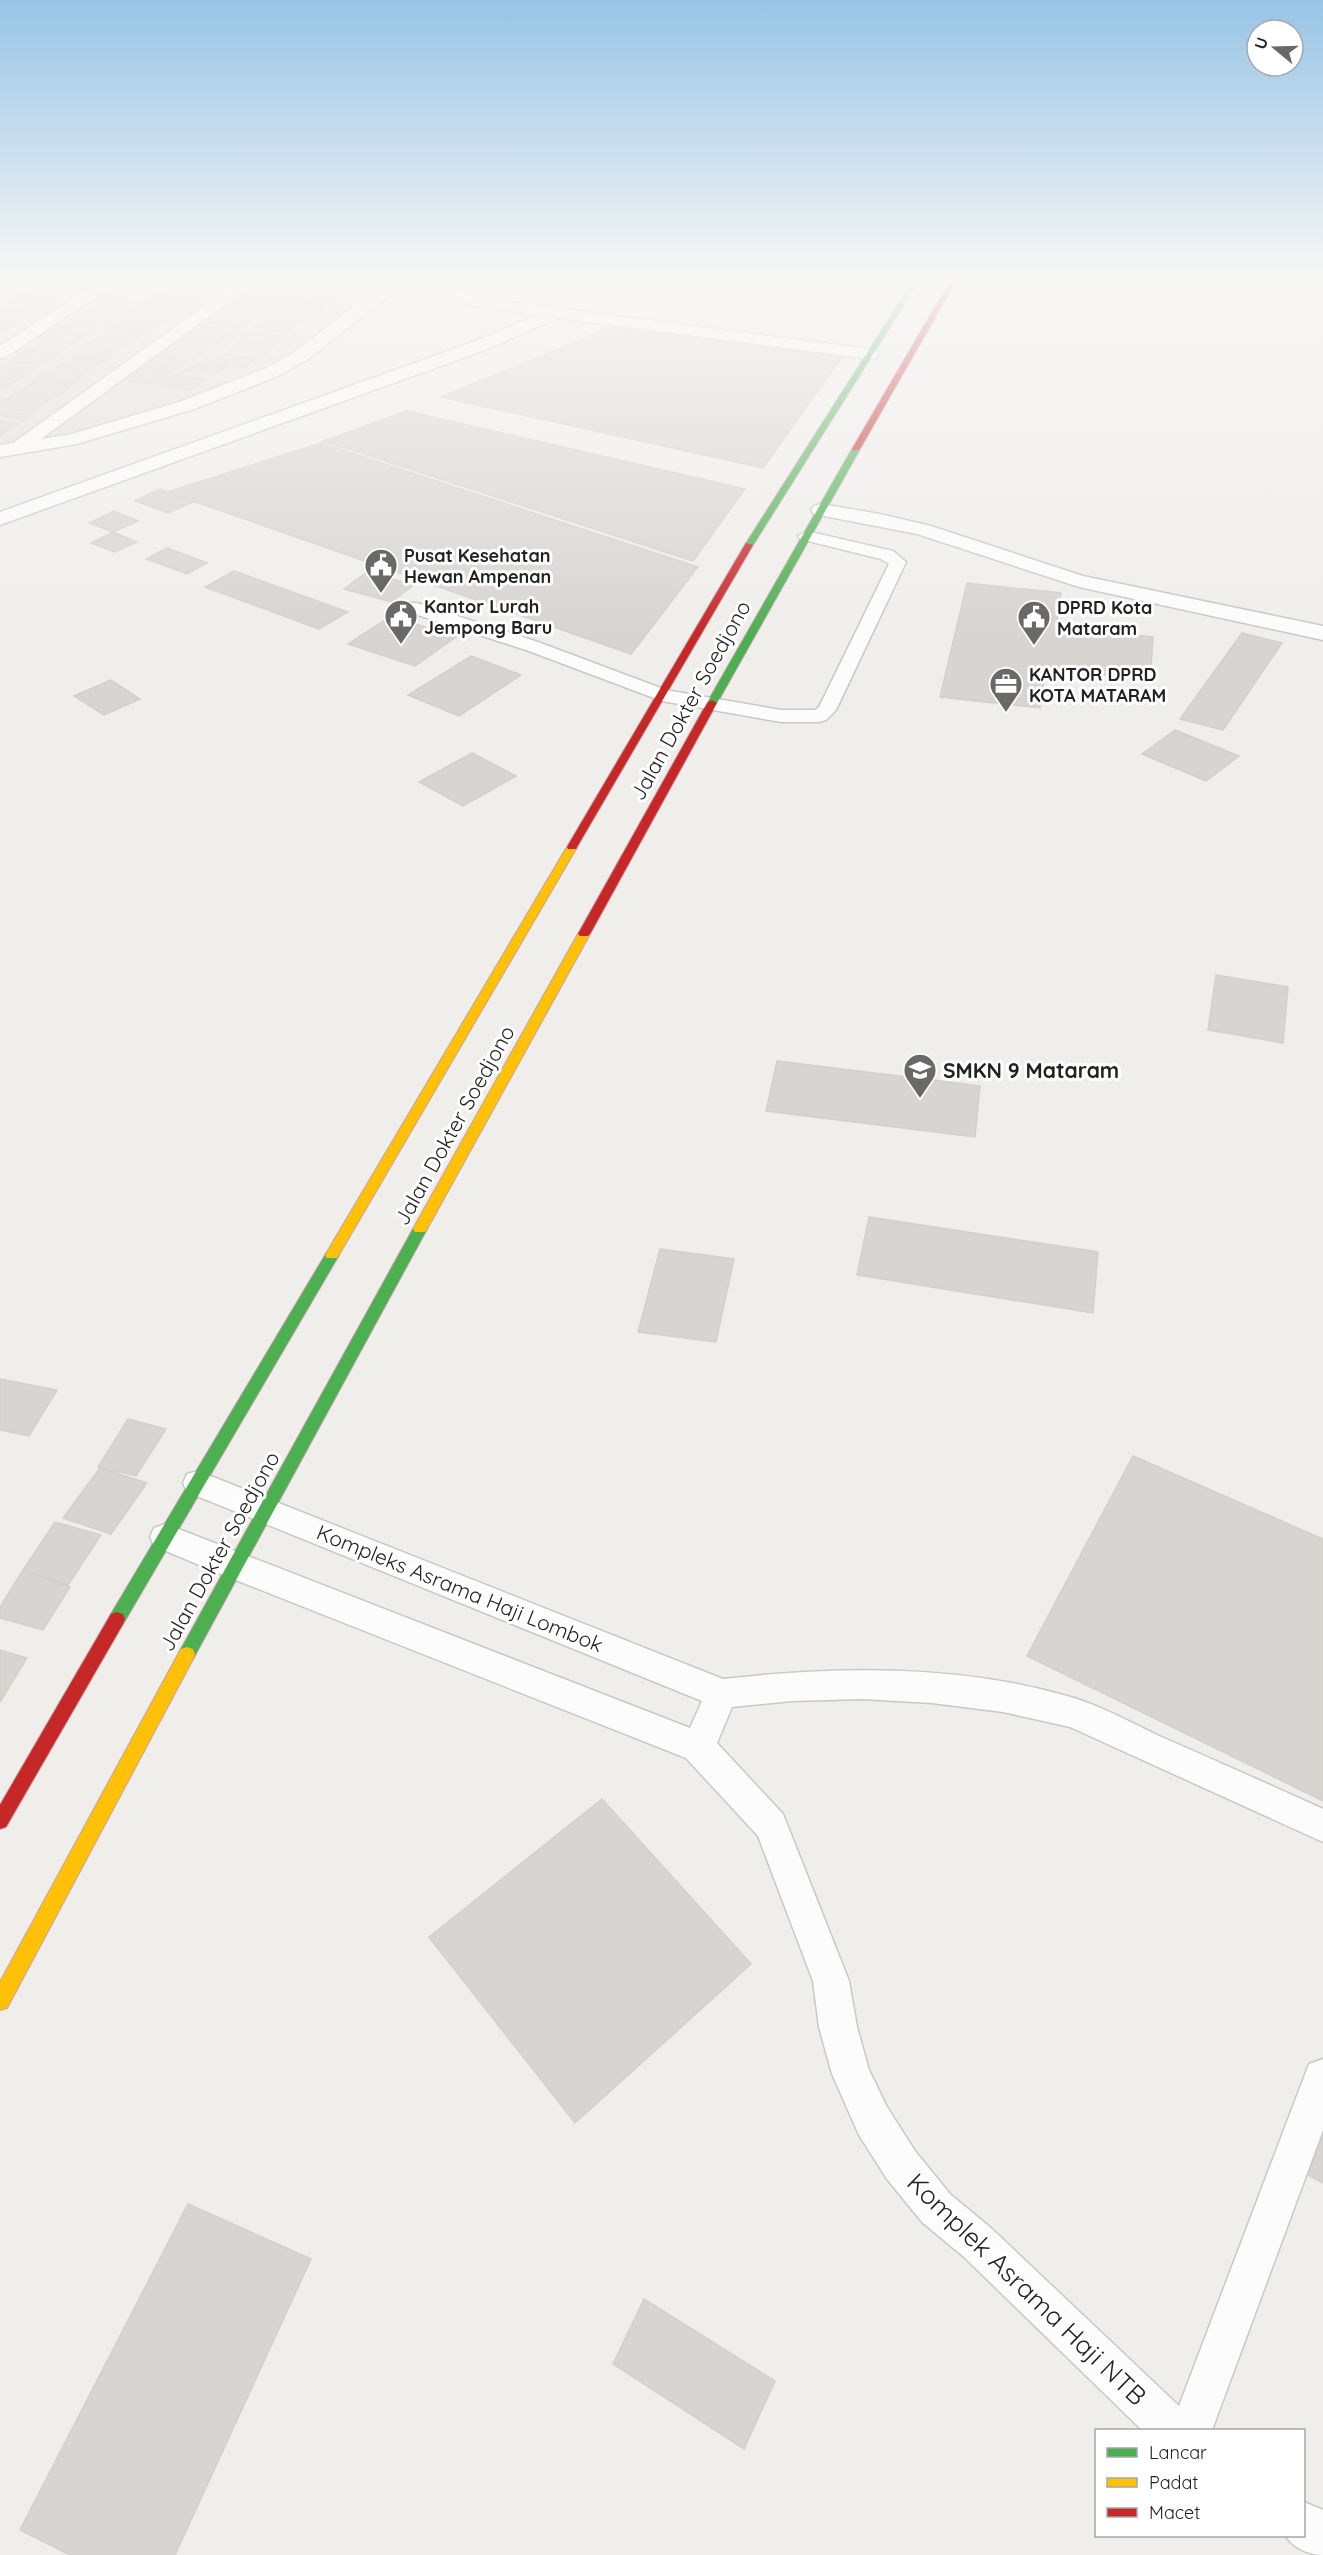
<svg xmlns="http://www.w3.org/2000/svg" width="1323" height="2555" font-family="Quicksand,sans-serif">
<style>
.residential{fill:#dfdedc}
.building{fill:#d7d4d2;stroke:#d3d0cc;stroke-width:1.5}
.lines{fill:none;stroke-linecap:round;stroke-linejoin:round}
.lane-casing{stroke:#c9c8c7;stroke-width:3}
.street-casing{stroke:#c9c8c7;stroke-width:3}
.fast-casing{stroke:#c5a2ac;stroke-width:2}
.slow-casing{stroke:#c5a2ac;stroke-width:2}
.jam-casing{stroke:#c5a2ac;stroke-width:2}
.lane{fill:#fdfcfc;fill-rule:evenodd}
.street{fill:#fdfcfc;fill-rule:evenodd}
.fast{fill:#4caf50;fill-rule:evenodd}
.slow{fill:#ffc107;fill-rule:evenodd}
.jam{fill:#c62828;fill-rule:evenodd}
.labels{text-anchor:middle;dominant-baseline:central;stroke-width:6;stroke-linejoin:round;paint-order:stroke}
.far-poi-label{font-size:18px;font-weight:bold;fill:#222;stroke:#fff;text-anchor:start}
.street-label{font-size:21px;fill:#222;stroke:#fff}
.poi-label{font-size:21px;font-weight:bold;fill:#222;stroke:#fff;text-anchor:start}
.near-street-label{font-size:26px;fill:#222;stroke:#fff}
</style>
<rect width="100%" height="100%" fill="#f0eeeb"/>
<path class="residential" d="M 0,276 L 409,276 L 301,360 L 189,403 L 38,445 L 0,449 Z"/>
<path class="building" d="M 0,276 L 19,276 L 31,278 L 18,285 L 0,282 Z
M 49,276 L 91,276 L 78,282 L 47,277 Z
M 194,276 L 196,276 L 228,280 L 216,288 L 182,284 Z
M 268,276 L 271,276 L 302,280 L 293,287 L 259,282 Z
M 321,276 L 372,276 L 358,286 L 316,280 Z
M 47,279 L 79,284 L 66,292 L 34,287 Z
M 124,279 L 155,283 L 140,292 L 110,288 Z
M 313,280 L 343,284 L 331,293 L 300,289 Z
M 251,282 L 297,288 L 283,298 L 237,292 Z
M 170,284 L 211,289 L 199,298 L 157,293 Z
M 34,287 L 66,292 L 47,302 L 16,296 Z
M 300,289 L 336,295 L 324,303 L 287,298 Z
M 108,291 L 132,294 L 122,300 L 97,297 Z
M 157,294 L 196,299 L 181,309 L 142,304 Z
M 243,294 L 279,299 L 267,308 L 230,303 Z
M 17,298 L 42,302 L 27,311 L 2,307 Z
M 100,299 L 130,303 L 114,314 L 84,310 Z
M 284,299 L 325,306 L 312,314 L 271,308 Z
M 137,303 L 176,309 L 164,317 L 124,311 Z
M 223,303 L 272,309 L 261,317 L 213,310 Z
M 0,308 L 31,313 L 16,322 L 0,320 Z
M 83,311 L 110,314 L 97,323 L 70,320 Z
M 276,311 L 309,316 L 297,324 L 263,319 Z
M 123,312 L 167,320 L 147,332 L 102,324 Z
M 209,313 L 255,318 L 242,328 L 196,322 Z
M 0,321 L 15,323 L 2,332 Z
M 262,321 L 296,325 L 285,333 L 251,328 Z
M 64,322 L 96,325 L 86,333 L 53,330 Z
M 199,326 L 238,331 L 227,339 L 188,334 Z
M 614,326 L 842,357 L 763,468 L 441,397 Z
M 114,328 L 145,333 L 135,340 L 103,334 Z
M 50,330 L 87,335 L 72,344 L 35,339 Z
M 251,331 L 286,336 L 272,346 L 237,341 Z
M 191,335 L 221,341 L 207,349 L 176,344 Z
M 99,336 L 131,341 L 117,350 L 85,346 Z
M 44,342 L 69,348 L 53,355 L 28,350 Z
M 239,343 L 272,347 L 263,355 L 229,351 Z
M 85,348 L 118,352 L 105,361 L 72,356 Z
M 168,348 L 203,352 L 190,362 L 155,357 Z
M 24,352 L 53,356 L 37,366 L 9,361 Z
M 219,353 L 257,357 L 245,368 L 207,363 Z
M 72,358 L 103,362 L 87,373 L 56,369 Z
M 148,360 L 183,365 L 170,374 L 134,368 Z
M 196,363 L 226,367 L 215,375 L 184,371 Z
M 3,365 L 34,368 L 21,377 L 0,374 L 0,366 Z
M 49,370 L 85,375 L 71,385 L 34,380 Z
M 139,371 L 165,375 L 152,384 L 126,380 Z
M 174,374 L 206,380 L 190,390 L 158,384 Z
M 0,376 L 19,380 L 1,390 Z
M 32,382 L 70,387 L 59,396 L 20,391 Z
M 16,392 L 53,397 L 36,409 L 0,404 Z
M 2,407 L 35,412 L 23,420 L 0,416 Z
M 407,411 L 745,489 L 693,561 L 323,441 Z
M 0,421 L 18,424 L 0,435 Z
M 321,443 L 698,567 L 631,654 L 167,492 Z
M 160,489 L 167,492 L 193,502 L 168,513 L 135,501 Z
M 114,511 L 138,521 L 113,532 L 89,523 Z
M 113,532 L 137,542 L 115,552 L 91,543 Z
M 167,548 L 207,563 L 187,574 L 146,559 Z
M 234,571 L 348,612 L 319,629 L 205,587 Z
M 367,572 L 414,585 L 391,602 L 344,589 Z
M 967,583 L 1061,593 L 1056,627 L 1153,637 L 1150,680 L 1046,669 L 1040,708 L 940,697 Z
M 391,616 L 456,637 L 415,666 L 348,644 Z
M 1242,633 L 1282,643 L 1223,730 L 1180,719 Z
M 471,656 L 521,675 L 459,716 L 408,695 Z
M 111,680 L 140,699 L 104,715 L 74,696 Z
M 1175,730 L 1239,756 L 1206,781 L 1142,754 Z
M 472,753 L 516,776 L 463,806 L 419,782 Z
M 1216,975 L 1288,987 L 1283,1043 L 1208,1030 Z
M 777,1061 L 980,1086 L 975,1137 L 766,1111 Z
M 869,1217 L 1098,1252 L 1093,1313 L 857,1275 Z
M 660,1249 L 734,1259 L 716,1342 L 638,1332 Z
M 0,1379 L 57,1390 L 29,1436 L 0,1430 Z
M 128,1419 L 166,1429 L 136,1476 L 98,1467 Z
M 1133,1456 L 1323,1539 L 1323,1801 L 1027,1656 Z
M 100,1468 L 147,1483 L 111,1534 L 63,1518 Z
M 55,1522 L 101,1535 L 68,1585 L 23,1570 Z
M 23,1570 L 70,1587 L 43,1630 L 0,1618 L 0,1607 Z
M 0,1650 L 27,1658 L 0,1702 Z
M 602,1799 L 751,1964 L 575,2123 L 429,1937 Z
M 1323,2098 L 1323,2183 L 1300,2171 Z
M 188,2204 L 311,2259 L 175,2555 L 70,2555 L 20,2530 Z
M 644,2299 L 775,2381 L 744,2449 L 613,2364 Z"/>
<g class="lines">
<defs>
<path id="lane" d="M 806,531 L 893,551 L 906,562 L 836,710 L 826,720 L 819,722 L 781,722 L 662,701 L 526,650 L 405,611 L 402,607 L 405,603 L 417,603 L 538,642 L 666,690 L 781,710 L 815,710 L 819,707 L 889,564 L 881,559 L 800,539 L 798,536 Z
M 198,1471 L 723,1679 C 839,1666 961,1664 1074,1698 C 1103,1707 1130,1722 1157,1735 C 1212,1759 1268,1784 1323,1809 L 1323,1842 L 1070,1727 L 1003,1712 L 932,1703 L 862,1699 L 792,1701 L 732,1707 L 717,1743 L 783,1814 L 849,1981 L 857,2027 L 869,2070 L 887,2107 L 915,2151 L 950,2194 L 992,2229 L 1179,2406 L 1309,2064 L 1323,2059 L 1323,2130 L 1212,2430 L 1142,2430 L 964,2257 L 922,2222 L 887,2179 L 859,2135 L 832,2074 L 819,2027 L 813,1981 L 758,1836 L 686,1758 L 223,1575 L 154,1546 L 150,1537 L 154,1528 L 165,1524 L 176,1528 L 690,1728 L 702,1701 L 187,1492 L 183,1483 L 187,1474 Z
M 1304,2502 L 1323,2510 L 1323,2555 C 1309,2555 1293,2548 1286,2536 L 1304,2536 Z"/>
<path id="street" d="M 108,276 L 127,276 L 6,357 L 0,358 L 0,346 Z
M 246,276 L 264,276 L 41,439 L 68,435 L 182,401 L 264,369 L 295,352 L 393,276 L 420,276 L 484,299 L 870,349 L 876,350 L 878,354 L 876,358 L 870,359 L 558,318 L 485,350 L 0,525 L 0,512 L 473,342 L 537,315 L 475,306 L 406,282 L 307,360 L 276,377 L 194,409 L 77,444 L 0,457 L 0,445 L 13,443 Z
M 821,504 L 880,514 L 931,526 L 1083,576 L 1323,626 L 1323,640 L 1079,587 L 917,534 L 814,514 L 811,510 L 814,506 Z"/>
<path id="fast" d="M 916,276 L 922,276 L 753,545 L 746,547 L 745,545 Z
M 856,447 L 860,449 L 717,703 L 709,705 L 707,703 L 852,449 Z
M 420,1224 L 427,1229 L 193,1659 L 187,1661 L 181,1659 L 179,1654 L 181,1649 L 413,1229 Z
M 332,1250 L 339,1255 L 123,1624 L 117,1626 L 111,1624 L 109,1619 L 111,1614 L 327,1252 Z"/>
<path id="slow" d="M 572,844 L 577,847 L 337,1258 L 327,1258 L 325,1255 L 327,1252 L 567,847 Z
M 584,931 L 590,934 L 427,1229 L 425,1232 L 415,1232 L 413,1229 L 578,934 Z
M 187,1647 L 193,1649 L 195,1654 L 193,1659 L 7,2008 L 0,2010 L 0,1982 L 181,1649 Z"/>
<path id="jam" d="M 953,276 L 959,276 L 860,449 L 853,451 L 852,449 Z
M 746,543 L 753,545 L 577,847 L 576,849 L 568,849 L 567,847 Z
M 712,700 L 717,703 L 590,934 L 588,936 L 580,936 L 578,934 L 707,703 Z
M 117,1612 L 123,1614 L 125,1619 L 123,1624 L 6,1827 L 0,1829 L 0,1805 L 111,1614 Z"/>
</defs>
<use href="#lane" class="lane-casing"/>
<use href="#street" class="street-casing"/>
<use href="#fast" class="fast-casing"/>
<use href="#slow" class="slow-casing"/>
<use href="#jam" class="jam-casing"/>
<use href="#lane" class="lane"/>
<use href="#street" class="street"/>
<use href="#fast" class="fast"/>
<use href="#slow" class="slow"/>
<use href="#jam" class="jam"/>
</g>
<linearGradient id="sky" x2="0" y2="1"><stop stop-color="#97c4e6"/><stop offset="0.44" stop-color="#f8f7f6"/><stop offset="1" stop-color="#f8f7f6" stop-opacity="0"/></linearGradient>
<rect width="1323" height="634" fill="url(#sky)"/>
<defs>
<symbol id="civic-pin" viewBox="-11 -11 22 30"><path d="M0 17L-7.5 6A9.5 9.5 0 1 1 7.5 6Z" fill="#6a6968" stroke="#fff"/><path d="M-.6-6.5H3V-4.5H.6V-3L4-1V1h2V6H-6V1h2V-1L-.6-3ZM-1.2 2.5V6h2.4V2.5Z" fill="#fff"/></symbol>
<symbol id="office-pin" viewBox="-11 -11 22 30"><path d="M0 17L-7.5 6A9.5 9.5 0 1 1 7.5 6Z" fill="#6a6968" stroke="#fff"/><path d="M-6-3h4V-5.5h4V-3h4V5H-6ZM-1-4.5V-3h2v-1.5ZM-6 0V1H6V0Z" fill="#fff"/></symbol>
<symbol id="school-pin" viewBox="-11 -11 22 30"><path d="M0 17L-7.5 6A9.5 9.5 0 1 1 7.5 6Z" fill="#6a6968" stroke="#fff"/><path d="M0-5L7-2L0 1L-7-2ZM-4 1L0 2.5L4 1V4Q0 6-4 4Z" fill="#fff"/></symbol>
</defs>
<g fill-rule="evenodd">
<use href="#civic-pin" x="362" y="546" width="38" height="52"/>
<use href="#civic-pin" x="382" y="597" width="38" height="52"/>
<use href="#civic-pin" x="1015" y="598" width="38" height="52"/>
<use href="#office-pin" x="987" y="665" width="38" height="52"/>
<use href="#school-pin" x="901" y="1051" width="38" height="52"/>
</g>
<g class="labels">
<g class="far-poi-label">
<text x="404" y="555">Pusat Kesehatan<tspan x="404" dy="21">Hewan Ampenan</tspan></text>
<text x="424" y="606">Kantor Lurah<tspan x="424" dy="21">Jempong Baru</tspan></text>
<text x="1057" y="607">DPRD Kota<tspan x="1057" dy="21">Mataram</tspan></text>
<text x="1029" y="674">KANTOR DPRD<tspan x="1029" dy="21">KOTA MATARAM</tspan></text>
</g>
<g class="street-label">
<text transform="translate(690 700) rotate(-61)">Jalan Dokter Soedjono</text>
<text transform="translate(454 1125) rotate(-61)">Jalan Dokter Soedjono</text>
<text transform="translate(219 1551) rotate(-61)">Jalan Dokter Soedjono</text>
<text transform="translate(460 1588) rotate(22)">Kompleks Asrama Haji Lombok</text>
</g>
<g class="poi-label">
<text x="943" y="1070">SMKN 9 Mataram</text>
</g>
<g class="near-street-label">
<text transform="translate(1027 2289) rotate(44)">Komplek Asrama Haji NTB</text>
</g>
</g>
<rect x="1095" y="2429" width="210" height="108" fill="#ffffff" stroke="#a7a7a7" stroke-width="1.5"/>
<rect x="1107" y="2448" width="30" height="9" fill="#4caf50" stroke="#a7a7a7" stroke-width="1.5"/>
<text x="1149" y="2459" font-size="18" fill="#222222">Lancar</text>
<rect x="1107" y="2478" width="30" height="9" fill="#ffc107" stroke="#a7a7a7" stroke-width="1.5"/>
<text x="1149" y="2489" font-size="18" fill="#222222">Padat</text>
<rect x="1107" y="2508" width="30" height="9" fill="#c62828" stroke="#a7a7a7" stroke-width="1.5"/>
<text x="1149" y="2519" font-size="18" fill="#222222">Macet</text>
<g transform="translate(1275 48) rotate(289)"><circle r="28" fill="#ffffff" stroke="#a7a7a7" stroke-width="1.5"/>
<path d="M0-4.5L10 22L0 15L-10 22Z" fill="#6a6968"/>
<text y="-9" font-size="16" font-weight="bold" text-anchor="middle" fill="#222222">U</text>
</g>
</svg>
